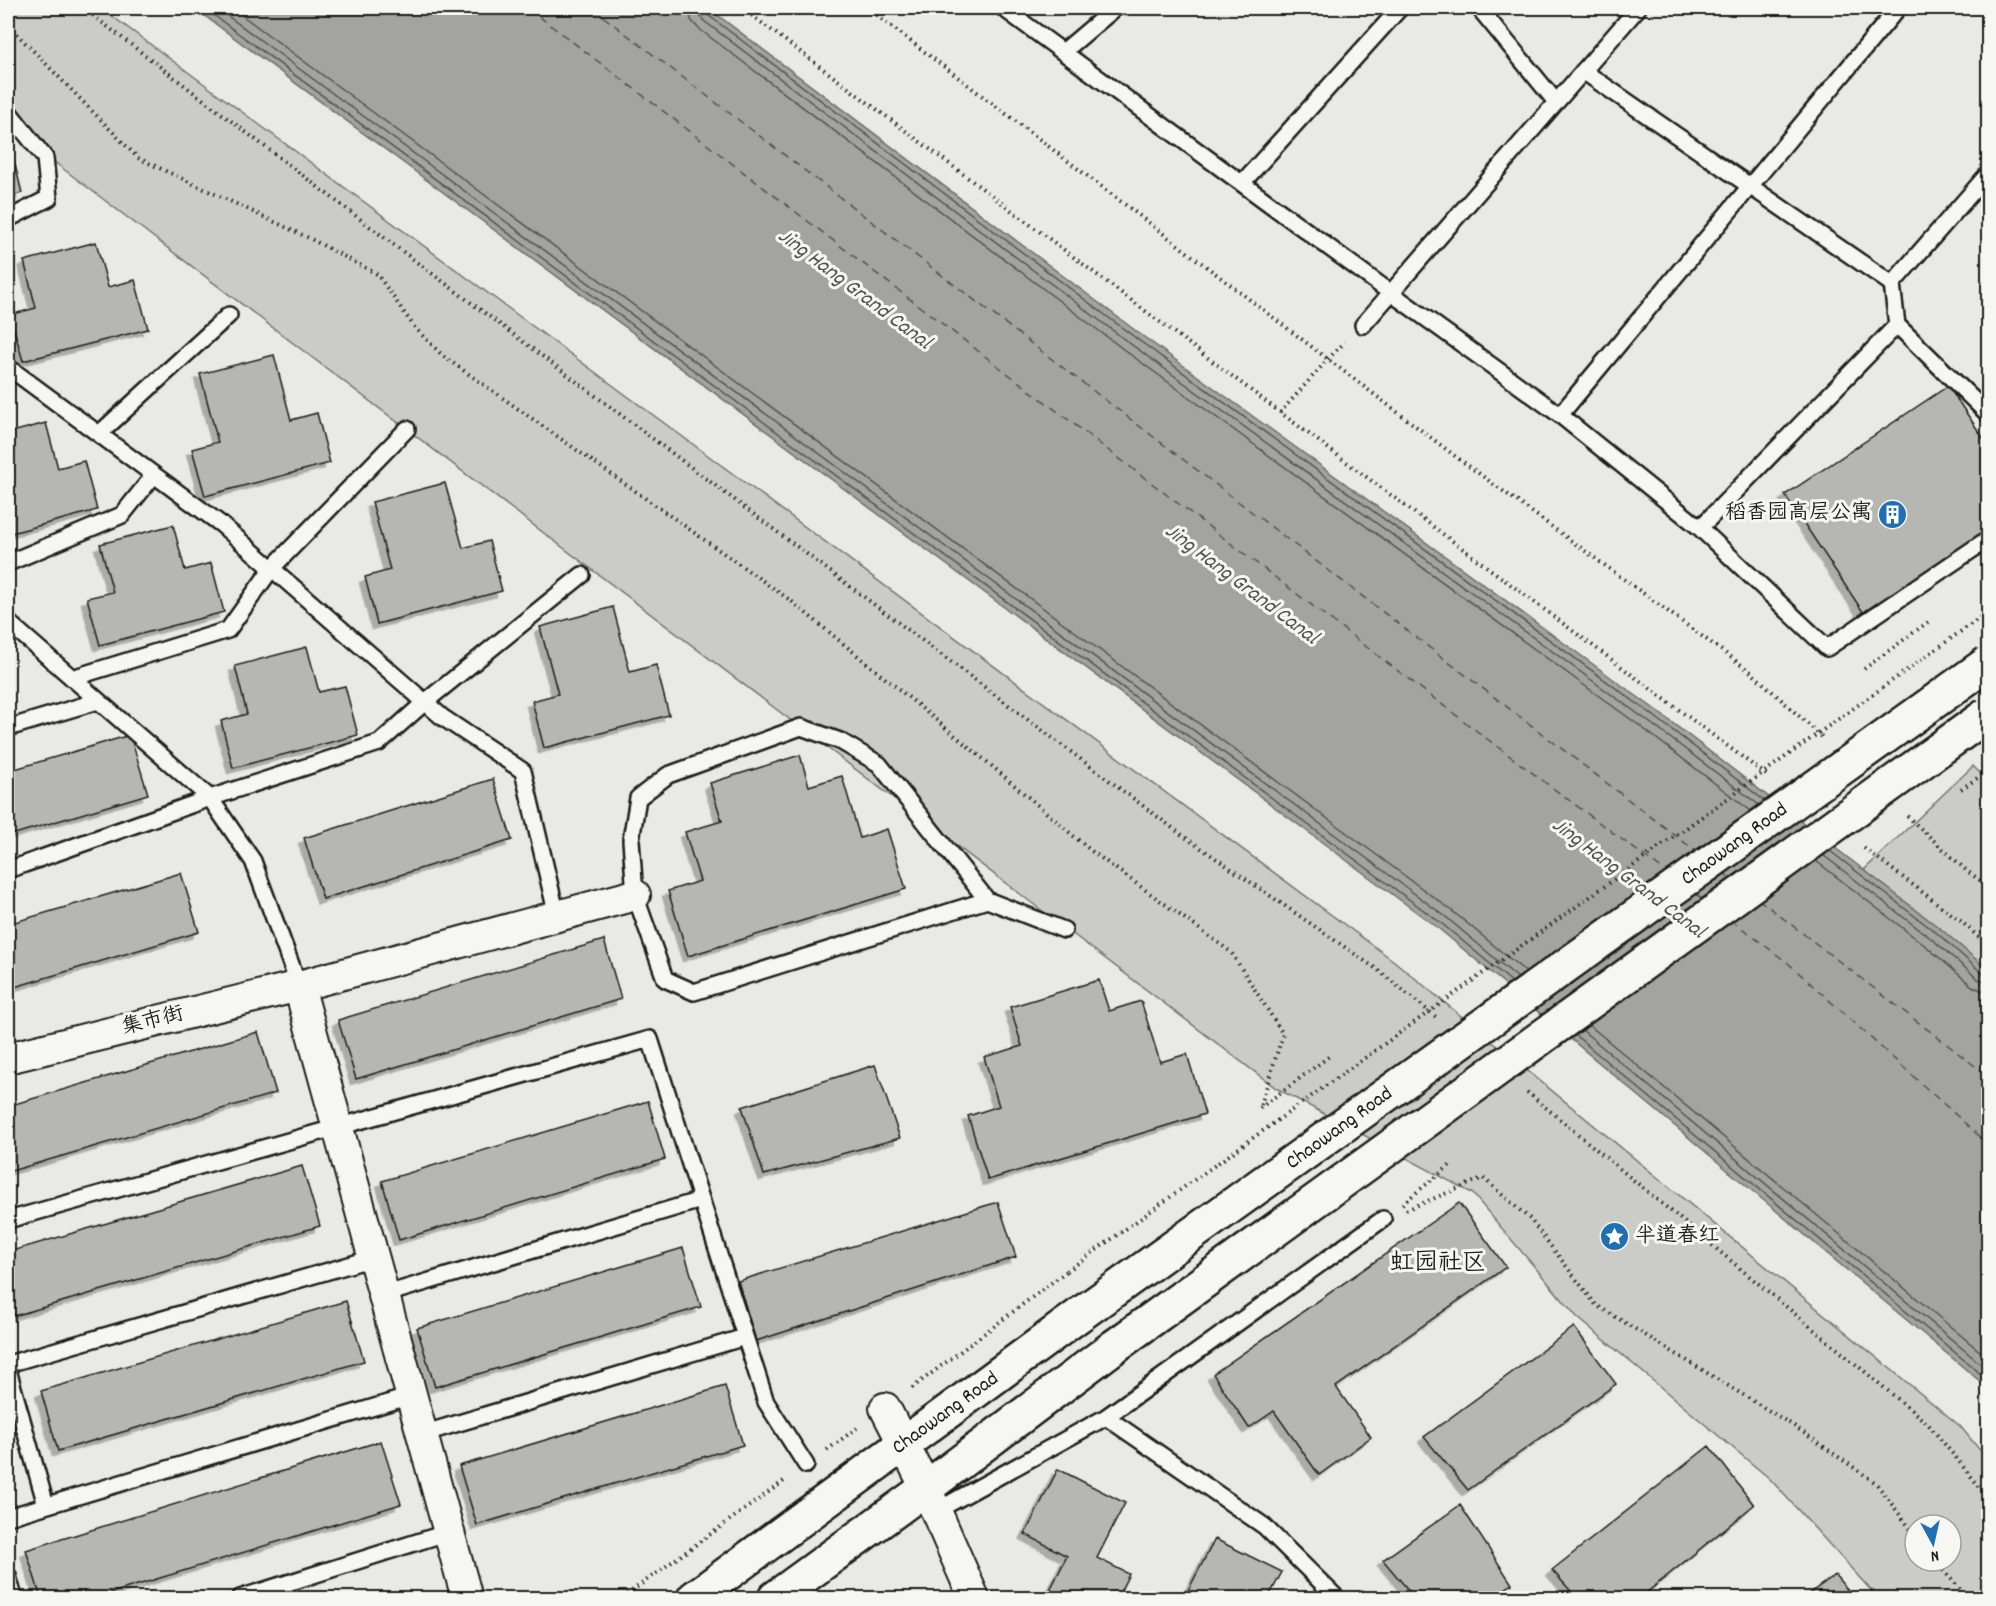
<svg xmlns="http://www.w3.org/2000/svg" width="1996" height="1606" font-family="Dekko,'LXGW WenKai TC',sans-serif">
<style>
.green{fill:#cbcbc7;stroke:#747472;stroke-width:1.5;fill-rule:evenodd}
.water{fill:#a3a3a1;stroke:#6d6d6c;stroke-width:1.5}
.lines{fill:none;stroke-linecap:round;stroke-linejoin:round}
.shore{stroke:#525251;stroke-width:1.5}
.ferry{stroke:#525251;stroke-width:1.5;stroke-dasharray:8 6;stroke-linecap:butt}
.building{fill:#b6b6b3;stroke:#1c1c1c;stroke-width:1.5;filter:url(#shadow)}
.lane-casing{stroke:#1c1c1c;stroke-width:20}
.street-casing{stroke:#1c1c1c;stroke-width:34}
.secondary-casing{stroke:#1c1c1c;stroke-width:38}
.path{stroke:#1c1c1c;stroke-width:4;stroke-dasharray:1.5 4.5;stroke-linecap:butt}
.lane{stroke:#f6f6f2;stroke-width:15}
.street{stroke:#f6f6f2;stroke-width:30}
.secondary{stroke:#f6f6f2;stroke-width:33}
.secondary-bridge-casing{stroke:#1c1c1c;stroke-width:38;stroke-linecap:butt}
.path-bridge{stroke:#1c1c1c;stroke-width:4;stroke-dasharray:1.5 4.5;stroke-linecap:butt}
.secondary-bridge{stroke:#f6f6f2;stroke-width:33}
.labels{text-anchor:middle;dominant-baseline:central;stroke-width:6;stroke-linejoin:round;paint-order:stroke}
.poi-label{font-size:21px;fill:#1c1c1c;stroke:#f6f6f2;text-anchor:end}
.street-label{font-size:21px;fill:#1c1c1c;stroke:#f6f6f2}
.water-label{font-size:22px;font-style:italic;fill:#525251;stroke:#f6f6f2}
.quarter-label{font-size:24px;fill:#1c1c1c;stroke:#f6f6f2}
</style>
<defs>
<filter id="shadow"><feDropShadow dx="-5.5" dy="5.5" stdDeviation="0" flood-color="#0004"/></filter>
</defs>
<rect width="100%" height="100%" fill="#e9e9e5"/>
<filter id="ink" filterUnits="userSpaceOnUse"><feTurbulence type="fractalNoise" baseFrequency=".0167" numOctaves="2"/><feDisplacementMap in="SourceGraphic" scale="12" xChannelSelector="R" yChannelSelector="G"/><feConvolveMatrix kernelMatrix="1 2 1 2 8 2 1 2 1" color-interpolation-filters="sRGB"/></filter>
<g filter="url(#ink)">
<path class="green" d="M 8,8 L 101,8 L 1394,961 L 1960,1426 L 1988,1460 L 1988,1598 L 1878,1598 L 1770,1479 L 1577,1317 L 1472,1193 L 1276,1088 L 8,127 ZM 1915,1525 L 1951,1525 L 1951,1561 L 1915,1561 Z
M 1973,766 L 1988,781 L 1988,970 L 1942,930 L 1864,870 Z"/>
<path class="water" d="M 194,8 L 708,8 L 1140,334 L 1653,708 L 1942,930 L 1988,970 L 1988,1388 L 1438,928 Z"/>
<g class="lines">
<path class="shore" d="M 204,8 L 1441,923 L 1512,982
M 217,8 L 1446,917 L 1518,978
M 232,8 L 1451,910 L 1526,972
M 689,8 L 691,20 L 698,28 L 1127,352 L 1640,726 L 1751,811
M 698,8 L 699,14 L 704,21 L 1132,345 L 1645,719 L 1759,805
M 705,8 L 708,15 L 1137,339 L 1650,713 L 1765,801
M 1830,851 L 1938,934 L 1982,973 L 1988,974
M 1823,855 L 1933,940 L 1978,979 L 1988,982
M 1816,861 L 1927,947 L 1972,986 L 1981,990 L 1988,991
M 1589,1025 L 1988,1358
M 1582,1030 L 1988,1370
M 1575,1035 L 1988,1380"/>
<path class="ferry" d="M 528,8 L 1507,754 L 1667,873
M 592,8 L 1697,852
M 1722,872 L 1733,880
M 1695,893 L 1703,900
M 1758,899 L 1988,1076
M 1731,920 L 1788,963 L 1988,1144"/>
</g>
<path class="building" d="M 8,136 L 22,193 L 8,197 Z
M 96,242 L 108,287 L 135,280 L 148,329 L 23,361 L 10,315 L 36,308 L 24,261 Z
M 274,355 L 291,420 L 317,413 L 330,463 L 205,496 L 192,449 L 218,442 L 200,374 Z
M 1948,386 L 1988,445 L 1988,534 L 1865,615 L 1785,495 Z
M 46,423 L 58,468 L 84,461 L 97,510 L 8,534 L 8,433 Z
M 445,483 L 463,548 L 489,541 L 502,591 L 377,624 L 365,577 L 390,570 L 372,502 Z
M 173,525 L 185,570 L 211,563 L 224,612 L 100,645 L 87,598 L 113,592 L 100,544 Z
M 613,607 L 630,672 L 656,665 L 669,715 L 544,748 L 532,701 L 558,694 L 540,627 Z
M 307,647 L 319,692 L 345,686 L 358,735 L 233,768 L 221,721 L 247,714 L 235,666 Z
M 130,735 L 148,794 L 8,836 L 8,771 Z
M 800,755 L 809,786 L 842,776 L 860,838 L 887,829 L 906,889 L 688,956 L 668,891 L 700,881 L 685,832 L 722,821 L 710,783 Z
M 493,779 L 512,840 L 323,899 L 304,838 Z
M 181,873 L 199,932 L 8,989 L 8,924 Z
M 604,940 L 621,999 L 356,1079 L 338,1020 Z
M 1099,980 L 1109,1011 L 1141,1001 L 1160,1062 L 1187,1054 L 1205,1114 L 988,1180 L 968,1116 L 999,1106 L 984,1057 L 1022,1046 L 1010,1007 Z
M 258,1032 L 276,1093 L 8,1172 L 8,1106 Z
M 875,1065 L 900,1138 L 764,1175 L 742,1107 Z
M 648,1101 L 665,1159 L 399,1240 L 382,1181 Z
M 302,1166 L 320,1226 L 14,1316 L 8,1294 L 8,1252 Z
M 998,1202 L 1016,1257 L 756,1341 L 738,1281 Z
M 1459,1203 L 1506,1267 L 1336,1387 L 1371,1437 L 1319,1475 L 1274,1411 L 1249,1428 L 1213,1374 Z
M 683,1248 L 701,1307 L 435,1387 L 417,1328 Z
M 346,1301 L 364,1361 L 58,1451 L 41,1391 Z
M 1574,1327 L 1616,1384 L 1468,1490 L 1424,1437 Z
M 725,1386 L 743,1445 L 477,1525 L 459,1466 Z
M 381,1441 L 401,1504 L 95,1598 L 41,1598 L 26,1550 Z
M 1709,1446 L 1754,1505 L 1640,1598 L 1577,1598 L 1552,1570 Z
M 1058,1469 L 1125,1503 L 1097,1558 L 1129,1574 L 1117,1598 L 1046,1598 L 1067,1556 L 1025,1534 Z
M 1460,1505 L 1512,1584 L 1492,1598 L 1415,1598 L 1383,1560 Z
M 1215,1539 L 1282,1572 L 1268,1598 L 1184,1598 Z
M 1835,1575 L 1854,1598 L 1803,1598 Z"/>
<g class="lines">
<defs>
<path id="lane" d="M 1003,8 L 1391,293 L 1560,415 L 1700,528 L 1827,648 L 1988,539
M 1479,8 L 1556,102
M 1063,52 L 1115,8
M 1583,71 L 1892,284
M 8,111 L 45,158 L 49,198 L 8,219
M 1242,183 L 1400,8
M 1363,325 L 1638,8
M 1897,325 L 1988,414
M 8,367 L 222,525 L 442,717 L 523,771 L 557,916
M 1560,415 L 1898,8
M 99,434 L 229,315
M 1700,528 L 1897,325 L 1892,284 L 1988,174
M 8,563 L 122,515 L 154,475
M 8,622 L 210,798 L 253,861 L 299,986
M 72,678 L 228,630 L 272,568 L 407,429
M 8,728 L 98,701
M 8,870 L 210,798 L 379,743 L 425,702 L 582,575
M 987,900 L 879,764 L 840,741 L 801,727 L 668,775 L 638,798 L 631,840 L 635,895 L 665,979 L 694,992 L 987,900 L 1064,930
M 8,1220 L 650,1039 L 766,1402 L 806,1465
M 383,1295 L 701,1200
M 8,1364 L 373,1258
M 8,1370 L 46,1505
M 1106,1417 L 1264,1526 L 1337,1598
M 422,1434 L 745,1337
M 936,1511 L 1106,1417 L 1383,1219
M 8,1517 L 411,1396
M 8,1576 L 14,1598
M 240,1598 L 449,1532"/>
<path id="street" d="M 299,986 L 467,1598
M 8,1058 L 299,986 L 635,895
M 885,1408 L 926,1488 L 974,1598"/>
<path id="secondary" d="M 694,1598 L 1082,1313
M 775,1598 L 926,1488 L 1115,1346"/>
</defs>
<use href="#lane" class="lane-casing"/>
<use href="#street" class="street-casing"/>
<use href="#secondary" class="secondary-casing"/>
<path class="path" d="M 83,8 L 398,248 L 1182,835 L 1378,970 L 1436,1017
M 742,8 L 1345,461 L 1769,777
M 867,8 L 1455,456 L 1751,672 L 1822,737
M 8,25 L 138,158 L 311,239 L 377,274 L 415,328 L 443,356 L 790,600 L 986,761 L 1090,850 L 1231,952 L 1283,1034 L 1260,1108
M 1280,413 L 1328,359 L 1345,342
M 1864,669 L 1928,622
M 1961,789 L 1988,771
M 1907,816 L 1967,871 L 1988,886
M 1864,848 L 1962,922 L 1988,946
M 1527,1092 L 1928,1424 L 1988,1497
M 1260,1108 L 1331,1055
M 1402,1204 L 1453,1163
M 1406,1210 L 1483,1178 L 1530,1219 L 1596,1305 L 1794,1426 L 1876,1483 L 1915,1535
M 912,1388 L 1067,1271
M 827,1450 L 857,1428
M 1935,1561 L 1968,1598
M 622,1598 L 784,1481"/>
<use href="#lane" class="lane"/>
<use href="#street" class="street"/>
<use href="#secondary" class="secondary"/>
<defs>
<path id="secondary-bridge" d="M 1082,1313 L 1988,663
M 1115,1346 L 1988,714"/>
</defs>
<use href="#secondary-bridge" class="secondary-bridge-casing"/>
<path class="path-bridge" d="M 1067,1271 L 1988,612"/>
<use href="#secondary-bridge" class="secondary-bridge"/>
</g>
</g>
<defs>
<symbol id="building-disc" viewBox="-11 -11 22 22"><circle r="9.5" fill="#1f6fb2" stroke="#f6f6f2"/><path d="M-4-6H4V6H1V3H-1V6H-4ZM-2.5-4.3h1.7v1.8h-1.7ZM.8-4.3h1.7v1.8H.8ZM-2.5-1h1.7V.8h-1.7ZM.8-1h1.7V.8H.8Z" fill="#fff"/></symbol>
<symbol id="sight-disc" viewBox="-11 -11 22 22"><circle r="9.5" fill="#1f6fb2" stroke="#f6f6f2"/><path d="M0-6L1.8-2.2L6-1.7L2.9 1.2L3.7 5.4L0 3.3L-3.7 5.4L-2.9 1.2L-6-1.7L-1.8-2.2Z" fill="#fff"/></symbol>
</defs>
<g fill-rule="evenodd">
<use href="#building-disc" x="1876" y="498" width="33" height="33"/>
<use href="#sight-disc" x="1598" y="1220" width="33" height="33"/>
</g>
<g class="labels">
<g class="poi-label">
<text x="1872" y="514">稻香园高层公寓</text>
<text x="1635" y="1237" text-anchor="start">半道春红</text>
</g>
<g class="street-label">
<text transform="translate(1735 845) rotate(-36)">Chaowang Road</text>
<text transform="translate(153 1022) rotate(-14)">集市街</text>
<text transform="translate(1340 1129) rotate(-36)">Chaowang Road</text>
<text transform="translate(946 1414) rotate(-36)">Chaowang Road</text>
</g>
<g class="water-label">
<text transform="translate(854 290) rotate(37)">Jing Hang Grand Canal</text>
<text transform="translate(1241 585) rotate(37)">Jing Hang Grand Canal</text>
<text transform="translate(1628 879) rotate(37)">Jing Hang Grand Canal</text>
</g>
<g class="quarter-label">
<text x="1438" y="1264">虹园社区</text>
</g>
</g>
<rect width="1996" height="1606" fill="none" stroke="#f6f6f2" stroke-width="30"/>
<rect x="15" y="15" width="1966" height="1576" fill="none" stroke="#1c1c1c" stroke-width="2" filter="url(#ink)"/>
<g transform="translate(1933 1543) rotate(172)"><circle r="28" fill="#f6f6f2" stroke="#9f9f9c" stroke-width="1.5"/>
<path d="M0-4.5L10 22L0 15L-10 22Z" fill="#1f6fb2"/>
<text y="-9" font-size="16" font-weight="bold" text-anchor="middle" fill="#1c1c1c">N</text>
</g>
</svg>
